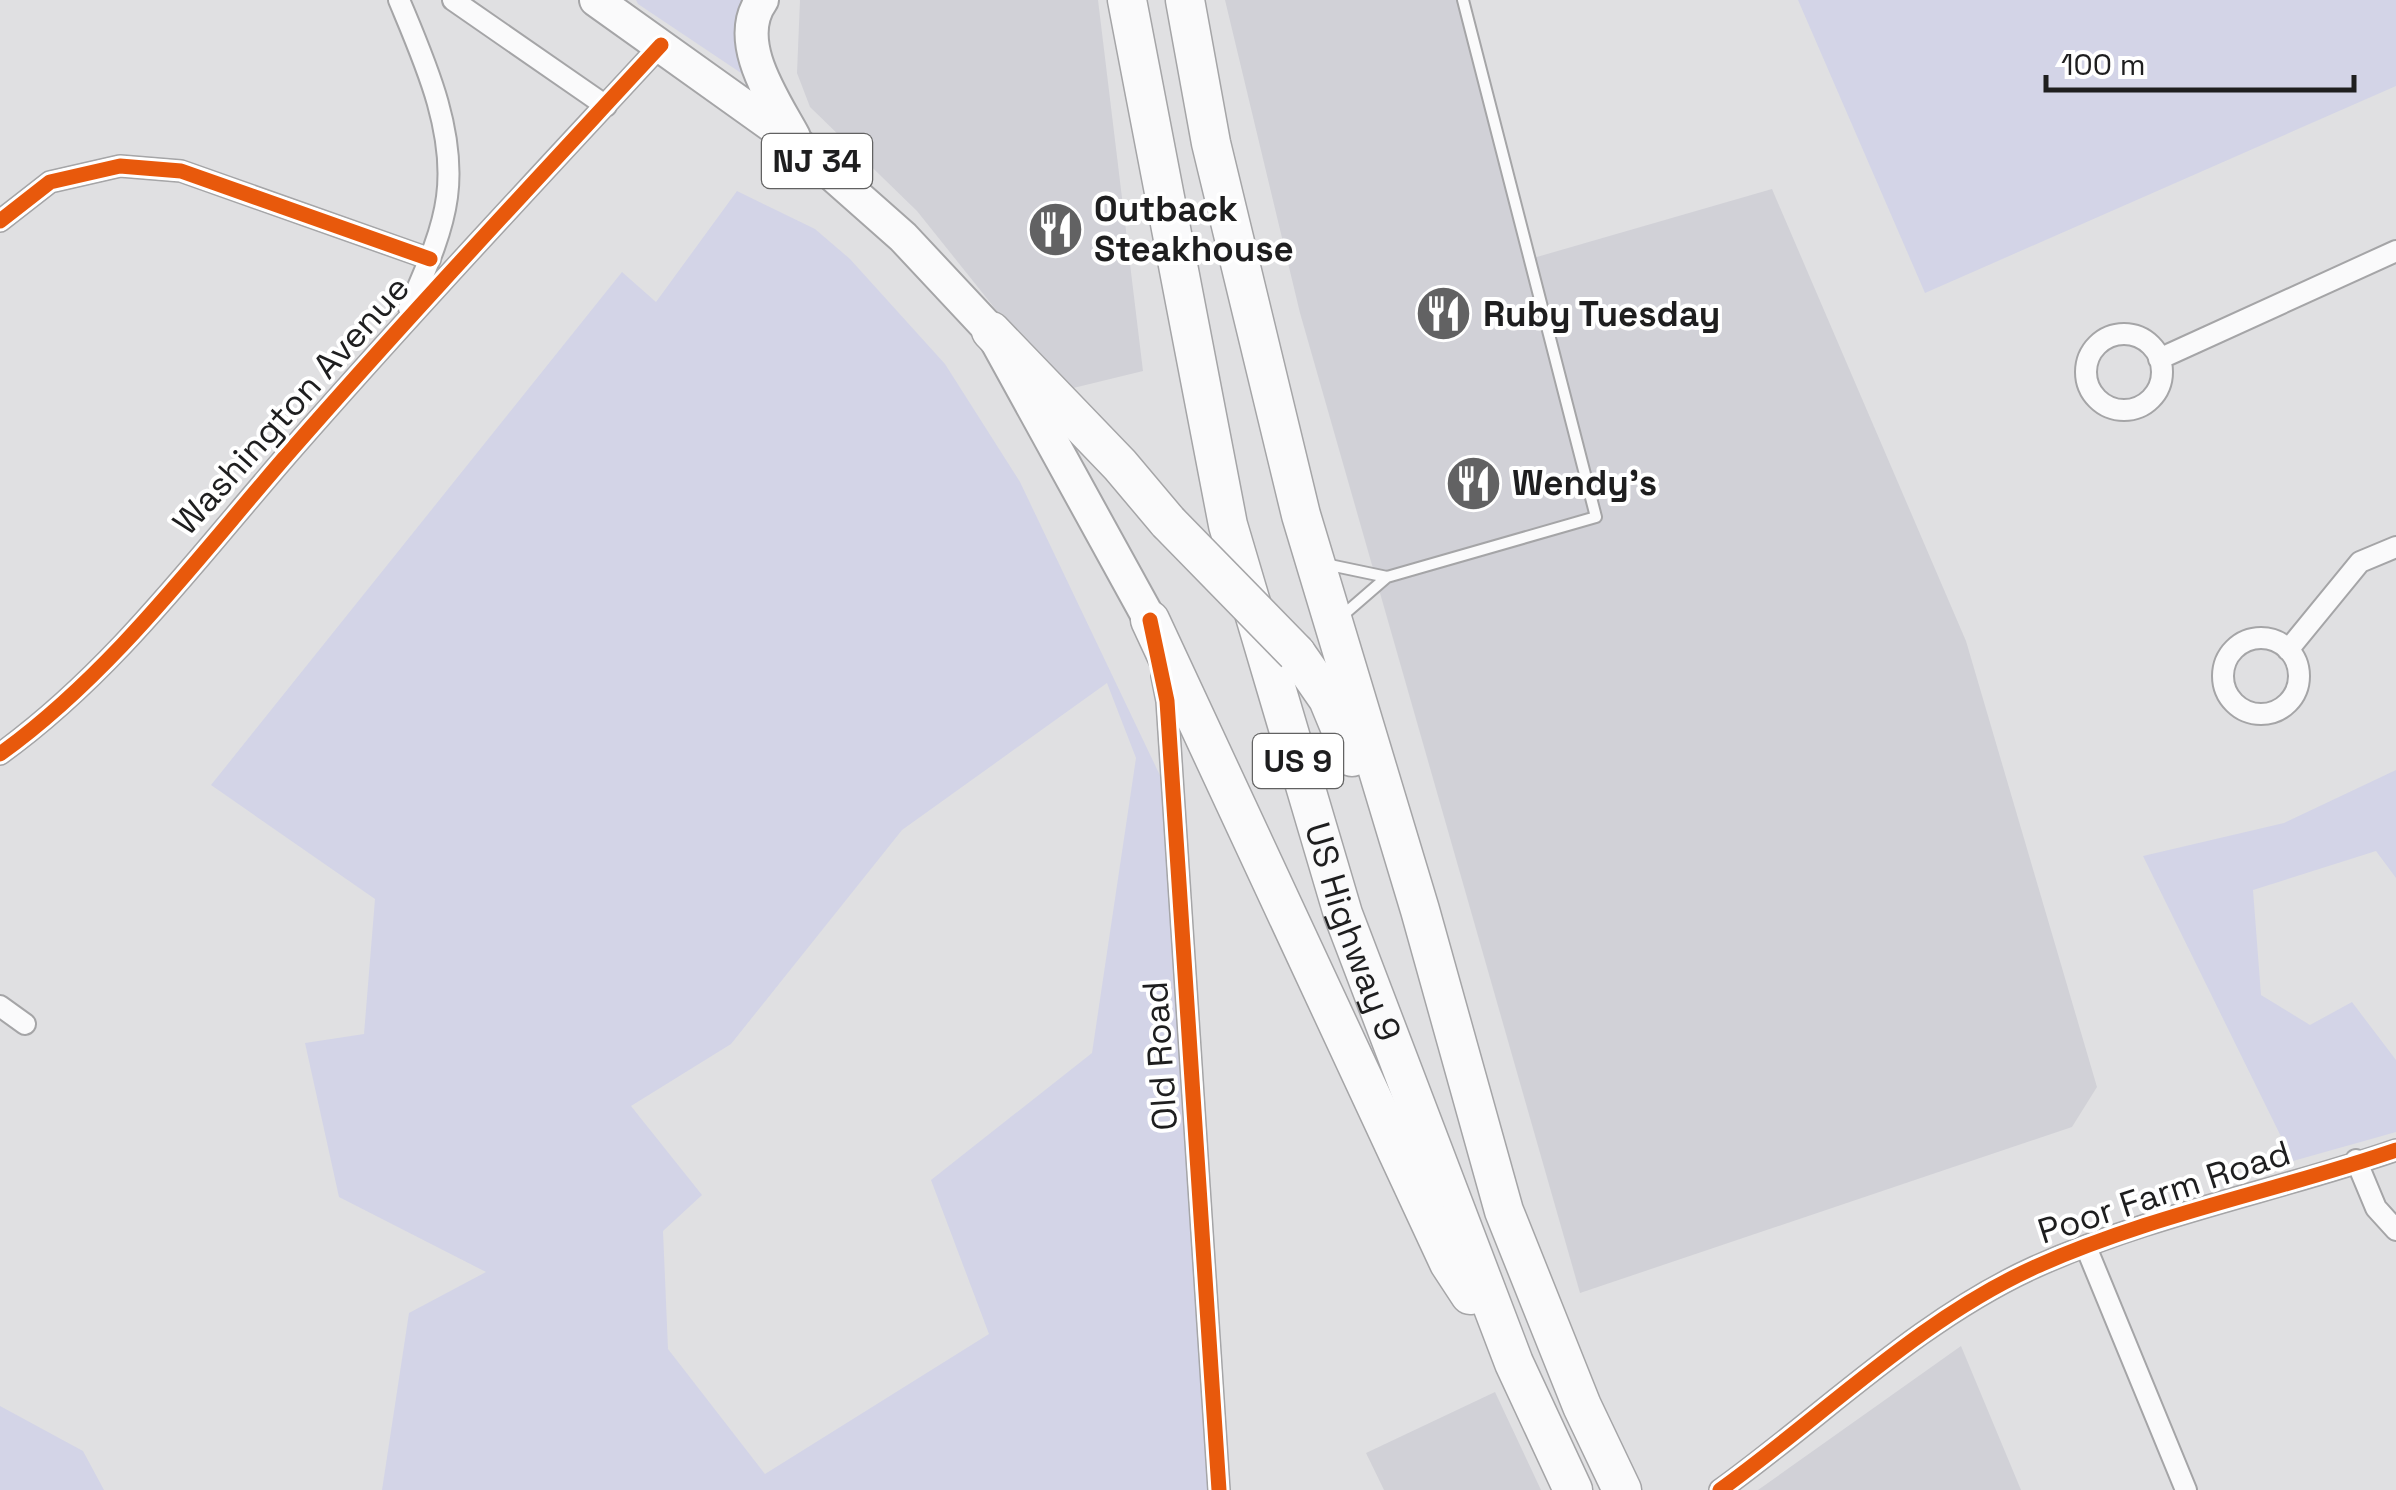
<svg xmlns="http://www.w3.org/2000/svg" width="2396" height="1490" font-family="'Space Grotesk',sans-serif">
<style>
.built{fill:#d1d1d7}
.green{fill:#d3d4e7;fill-rule:evenodd}
.lines{fill:none;stroke-linecap:round;stroke-linejoin:round}
.lane-casing{stroke:#a5a5a7;stroke-width:14}
.street-casing{stroke:#a5a5a7;stroke-width:24}
.primary-casing{stroke:#a5a5a7;stroke-width:36}
.highway-casing{stroke:#a5a5a7;stroke-width:41}
.lane{stroke:#fafafb;stroke-width:10}
.street{stroke:#fafafb;stroke-width:20}
.primary{stroke:#fafafb;stroke-width:32}
.highway{stroke:#fafafb;stroke-width:38}
.highway-bridge-casing{stroke:#a5a5a7;stroke-width:41;stroke-linecap:butt}
.highway-bridge{stroke:#fafafb;stroke-width:38}
.cycleway-casing{stroke:#fff;stroke-width:21}
.cycleway{stroke:#e8590c;stroke-width:15}
.labels{text-anchor:middle;dominant-baseline:central;stroke-width:8;stroke-linejoin:round;paint-order:stroke}
.shield{fill:#fff;stroke:#626262;stroke-width:2.5}
.shield-label{font-size:32px;font-weight:bold;fill:#1e1e1f}
.poi-label{font-size:35px;font-weight:bold;fill:#1e1e1f;stroke:#fff;text-anchor:start}
.street-label{font-size:35px;fill:#1e1e1f;stroke:#fff}
</style>
<rect width="100%" height="100%" fill="#e0e0e2"/>
<path class="built" d="M 800,0 L 1098,0 L 1143,371 L 1061,391 L 917,211 L 810,107 L 797,73 Z
M 1225,0 L 1467,0 L 1523,261 L 1772,189 L 1966,641 L 2097,1087 L 2072,1127 L 1580,1293 L 1300,313 Z
M 1961,1346 L 2021,1490 L 1758,1490 Z
M 1495,1392 L 1541,1490 L 1384,1490 L 1366,1453 Z"/>
<path class="green" d="M 636,0 L 749,0 L 744,75 L 638,4 Z
M 1798,0 L 2396,0 L 2396,86 L 1925,293 Z
M 737,191 L 815,229 L 850,259 L 945,364 L 1020,482 L 1176,809 L 1211,1490 L 382,1490 L 409,1313 L 486,1272 L 339,1197 L 305,1043 L 364,1034 L 375,899 L 211,785 L 622,272 L 656,302 ZM 1107,683 L 1136,758 L 1092,1053 L 931,1180 L 989,1334 L 765,1474 L 668,1349 L 663,1231 L 702,1195 L 631,1106 L 731,1044 L 902,830 Z
M 2396,770 L 2396,878 L 2376,851 L 2253,890 L 2261,995 L 2310,1025 L 2352,1002 L 2396,1060 L 2396,1132 L 2293,1161 L 2143,856 L 2284,823 Z
M 0,1406 L 83,1451 L 104,1490 L 0,1490 Z"/>
<g class="lines">
<defs>
<path id="lane" d="M 1325,564 L 1387,577 L 1342,616
M 1387,577 L 1596,517 L 1463,0"/>
<path id="street" d="M 399,0 C 424,60 456,130 447,197 C 442,235 424,273 409,308
M 453,0 L 606,106
M 0,221 L 50,182 L 120,166 L 181,171 L 430,259
M2086 372a38 38 0 1 1 76 0a38 38 0 1 1-76 0Z
M 2159,359 L 2396,251
M2223 676a38 38 0 1 1 76 0a38 38 0 1 1-76 0Z
M 2288,650 L 2360,562 L 2396,547
M 1162,676 L 1167,701 L 1219,1490
M 0,754 C 114,672 201,553 293,448 C 413,311 538,178 661,45
M 0,1006 L 25,1024
M 2356,1160 L 2376,1208 L 2396,1230
M 2086,1247 L 2186,1490
M 1720,1490 C 1823,1416 1918,1320 2035,1267 C 2150,1215 2277,1191 2396,1150"/>
<path id="primary" d="M 596,0 L 799,145 L 903,237 L 991,331 L 1150,620
M 762,0 C 732,41 774,100 794,137"/>
<g id="highway">
<path id="s1" d="M 1127,0 L 1228,525 L 1343,914 L 1514,1363 L 1573,1490"/>
<path d="M 1185,0 L 1211,143 L 1301,515 L 1420,910 L 1504,1211 L 1582,1406 L 1622,1490"/>
<path d="M 991,331 L 1120,465 L 1168,522"/>
<path d="M 1150,620 L 1449,1263 L 1470,1295"/>
<path d="M 1296,653 L 1328,699 L 1352,757"/>
</g>
</defs>
<use href="#lane" class="lane-casing"/>
<use href="#street" class="street-casing"/>
<use href="#primary" class="primary-casing"/>
<use href="#highway" class="highway-casing"/>
<use href="#lane" class="lane"/>
<use href="#street" class="street"/>
<use href="#primary" class="primary"/>
<use href="#highway" class="highway"/>
<defs>
<path id="highway-bridge" d="M 1168,522 L 1296,653"/>
</defs>
<use href="#highway-bridge" class="highway-bridge-casing"/>
<use href="#highway-bridge" class="highway-bridge"/>
<defs>
<path id="cycleway" d="M 0,221 L 50,182 L 120,166 L 181,171 L 430,259
M 1150,620 L 1167,701 L 1219,1490
M 0,754 C 114,672 201,553 293,448 C 413,311 538,178 661,45
M 1720,1490 C 1823,1416 1918,1320 2035,1267 C 2150,1215 2277,1191 2396,1150"/>
</defs>
<use href="#cycleway" class="cycleway-casing"/>
<use href="#cycleway" class="cycleway"/>
</g>
<defs>
<symbol id="restaurant-disc" viewBox="-11 -11 22 22"><circle r="9.5" fill="#626263" stroke="#fff"/><path d="M-5-6h1v4h1v-4h1v4h1v-4h1v5L-1.5 .5V6h-2V.5L-5-1ZM5-6V6H3V1.5H1.5Q1.5-4 5-6Z" fill="#fff"/></symbol>
</defs>
<g fill-rule="evenodd">
<use href="#restaurant-disc" x="1024" y="198" width="63" height="63"/>
<use href="#restaurant-disc" x="1412" y="282" width="63" height="63"/>
<use href="#restaurant-disc" x="1442" y="452" width="63" height="63"/>
</g>
<g class="labels">
<g class="shield">
<rect x="762" y="134" width="110" height="54" rx="8"/>
<rect x="1253" y="734" width="90" height="54" rx="8"/>
</g>
<g class="shield-label">
<text x="817" y="161">NJ 34</text>
<text x="1298" y="761">US 9</text>
</g>
<g class="poi-label">
<text x="1094" y="209">Outback<tspan x="1094" dy="40">Steakhouse</tspan></text>
<text x="1483" y="314">Ruby Tuesday</text>
<text x="1512" y="483">Wendy's</text>
</g>
<g class="street-label">
<text transform="translate(291 405) rotate(-48)">Washington Avenue</text>
<text stroke="none"><textPath href="#s1" startOffset="960">US Highway 9</textPath></text>
<text transform="translate(1160 1056) rotate(-94)">Old Road</text>
<text transform="translate(2164 1192) rotate(-18)">Poor Farm Road</text>
</g>
</g>
<path d="M2046 75v15h308v-15" fill="none" stroke="#1e1e1f" stroke-width="5"/>
<text x="2061" y="75" font-size="30" fill="#1e1e1f" stroke="#ffffff" stroke-width="8" paint-order="stroke">100 m</text>
</svg>
